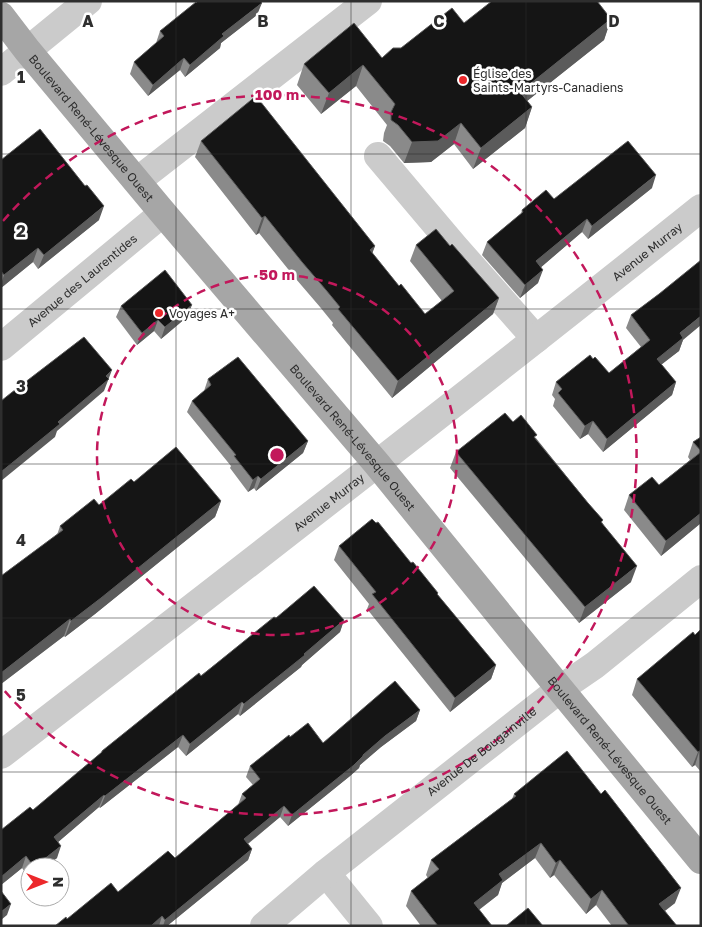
<svg xmlns="http://www.w3.org/2000/svg" width="702" height="927" font-family="'Golos Text',sans-serif">
<style>
.lines{fill:none;stroke-linecap:round;stroke-linejoin:round}
.minor{stroke:#cbcbcb;stroke-width:28}
.major{stroke:#a6a6a6;stroke-width:28}
.wall{fill:#8a8a8a}
.shaded-wall{fill:#5b5b5b}
.building{fill:#151515;stroke:#5b5b5b}
.grid{fill:none;stroke:#2e2e2e;stroke-width:1;stroke-opacity:0.55}
.ring{fill:none;stroke:#c2185b;stroke-width:2.5;stroke-dasharray:9 6}
.poi-dot{fill:#ec282b;stroke:#fff;stroke-width:2}
.labels{text-anchor:middle;dominant-baseline:central;stroke-width:5;stroke-linejoin:round;paint-order:stroke}
.poi-label{font-size:12px;fill:#2e2e2e;stroke:#fff;text-anchor:start}
.street-label{font-size:12px;fill:#2e2e2e;stroke:#fff}
.grid-label{font-size:16px;text-anchor:middle;font-weight:bold;fill:#2e2e2e;stroke:#fff;stroke-width:5;stroke-linejoin:round;paint-order:stroke}
.centre{fill:#c2185b;stroke:#fff;stroke-width:2.5}
.ring-label{font-size:15px;text-anchor:middle;font-weight:bold;fill:#c2185b;stroke:#fff;stroke-width:5;stroke-linejoin:round;paint-order:stroke}
</style>
<rect width="100%" height="100%" fill="#fff"/>
<g class="lines">
<g class="minor">
<path d="M 1,72 L 88,1"/>
<path d="M 378,156 L 454,246 L 536,339"/>
<path d="M 137,181 L 368,1"/>
<path id="s1" d="M 1,347 L 163,213"/>
<path id="s2" d="M 1,755 C 236,574 470,393 701,208"/>
<path d="M 326,873 L 369,926"/>
<path id="s3" d="M 264,926 L 326,873 L 560,689 L 595,665 L 701,579"/>
</g>
<path class="major" id="s4" d="M 1,16 L 27,50 L 163,213 L 377,464 L 560,689 L 701,860"/>
</g>
<path class="wall" d="M 257,15 L 221,43 L 220,48 L 185,77 L 180,70 L 148,96 L 130,74 L 134,62 L 156,43 L 160,31 Z
M 611,19 L 604,40 L 527,101 L 532,107 L 525,128 L 473,169 L 454,144 L 431,162 L 404,163 L 390,146 L 383,141 L 384,133 L 387,125 L 356,86 L 321,114 L 297,85 L 304,64 L 382,58 L 401,48 L 464,23 Z
M 201,141 L 375,246 L 372,253 L 399,286 L 425,314 L 442,301 L 410,261 L 416,245 L 450,246 L 499,298 L 493,314 L 392,398 L 332,325 L 333,323 L 320,307 L 296,279 L 259,233 L 256,235 L 195,157 Z
M 1,160 L 99,220 L 38,269 L 33,262 L 1,288 Z
M 652,188 L 588,239 L 582,232 L 541,267 L 538,283 L 520,298 L 482,255 L 487,242 L 521,214 L 522,210 L 554,199 Z
M 659,294 L 683,340 L 679,351 L 661,364 L 676,382 L 672,395 L 603,452 L 588,434 L 580,439 L 553,406 L 555,399 L 552,395 L 556,382 L 593,359 L 609,373 L 641,347 L 626,328 L 631,315 Z
M 121,306 L 187,317 L 161,339 L 154,331 L 137,345 L 116,317 Z
M 208,379 L 308,441 L 303,453 L 256,491 L 254,488 L 248,492 L 230,468 L 231,466 L 187,412 L 192,401 L 204,391 Z
M 513,422 L 536,438 L 588,503 L 603,520 L 602,522 L 631,582 L 579,623 L 450,468 L 456,452 Z
M 701,437 L 701,523 L 661,556 L 624,510 L 629,495 L 659,485 L 690,460 L 688,457 L 693,442 Z
M 134,482 L 221,501 L 215,517 L 95,614 L 65,637 L 64,636 L 1,684 L 1,576 L 57,535 L 60,526 L 99,505 Z
M 339,546 L 411,563 L 496,665 L 491,679 L 450,712 L 367,609 L 369,604 L 334,560 Z
M 276,618 L 344,620 L 340,632 L 302,665 L 301,667 L 240,716 L 238,714 L 186,756 L 178,747 L 100,808 L 99,807 L 58,842 L 57,858 L 45,867 L 30,867 L 30,879 L 22,868 L 1,885 L 1,830 L 33,810 L 101,753 L 102,751 Z
M 701,629 L 701,772 L 695,765 L 692,767 L 632,695 L 637,679 L 695,635 Z
M 420,710 L 416,721 L 381,747 L 360,765 L 359,768 L 350,776 L 288,826 L 280,817 L 248,844 L 252,849 L 248,860 L 167,926 L 55,926 L 118,892 L 175,858 L 238,805 L 242,794 L 253,785 L 246,777 L 250,766 L 290,737 L 323,743 Z
M 514,794 L 675,903 L 665,911 L 677,926 L 612,926 L 596,905 L 586,914 L 554,875 L 550,878 L 535,858 L 502,883 L 498,895 L 479,910 L 492,926 L 421,926 L 406,906 L 411,891 L 428,878 L 426,875 L 431,860 L 512,799 Z"/>
<path class="shaded-wall" d="M 262,3 L 257,15 L 221,43 L 220,48 L 185,77 L 190,65 L 222,34 Z
M 611,19 L 604,40 L 512,113 L 520,92 Z
M 184,58 L 180,70 L 148,96 L 153,85 Z
M 363,65 L 356,86 L 321,114 L 329,93 Z
M 532,107 L 525,128 L 473,169 L 481,148 Z
M 461,123 L 454,144 L 431,162 L 404,163 L 412,142 Z
M 656,175 L 652,188 L 588,239 L 592,226 Z
M 104,206 L 99,220 L 38,269 L 44,255 Z
M 265,216 L 259,233 L 256,235 L 262,218 Z
M 587,219 L 582,232 L 532,275 L 536,261 Z
M 375,246 L 369,262 L 370,250 Z
M 38,248 L 33,262 L 1,288 L 1,284 L 4,275 Z
M 543,270 L 538,283 L 520,298 L 525,285 Z
M 499,298 L 493,314 L 392,398 L 398,381 Z
M 192,305 L 187,317 L 161,339 L 165,327 Z
M 701,316 L 701,325 L 683,340 L 679,351 L 652,372 L 657,359 L 680,333 Z
M 158,320 L 154,331 L 137,345 L 142,333 Z
M 112,370 L 104,391 L 57,431 L 55,437 L 1,481 L 1,472 L 58,422 Z
M 676,382 L 672,395 L 603,452 L 607,439 Z
M 593,421 L 588,434 L 580,439 L 585,426 Z
M 308,441 L 303,453 L 256,491 L 261,479 Z
M 258,476 L 254,488 L 248,492 L 253,480 Z
M 221,501 L 215,517 L 95,614 L 65,637 L 71,621 Z
M 701,513 L 701,523 L 661,556 L 666,541 Z
M 637,566 L 631,582 L 579,623 L 585,607 Z
M 70,619 L 64,636 L 1,684 L 1,673 Z
M 344,620 L 340,632 L 302,665 L 301,667 L 240,716 L 244,704 Z
M 496,665 L 491,679 L 450,712 L 455,698 Z
M 242,702 L 238,714 L 186,756 L 190,744 Z
M 420,710 L 416,721 L 381,747 L 360,765 L 359,768 L 350,776 L 288,826 L 292,815 L 385,736 Z
M 183,735 L 178,747 L 100,808 L 105,796 Z
M 700,749 L 695,765 L 692,767 L 698,752 Z
M 104,795 L 99,807 L 50,849 L 54,837 Z
M 284,806 L 280,817 L 240,850 L 244,839 Z
M 541,843 L 535,858 L 502,883 L 498,895 L 468,918 L 474,903 L 499,874 Z
M 61,846 L 57,858 L 45,867 L 34,867 Z
M 252,849 L 248,860 L 167,926 L 163,926 L 165,920 Z
M 26,856 L 22,868 L 1,885 L 1,877 Z
M 560,860 L 554,875 L 550,878 L 556,863 Z
M 681,888 L 675,903 L 654,919 L 659,904 Z
M 602,890 L 596,905 L 586,914 L 591,899 Z
M 11,904 L 7,915 L 1,920 L 1,912 Z
M 162,916 L 159,926 L 151,926 Z"/>
<path class="building" d="M 198,1 L 260,1 L 262,3 L 222,34 L 224,36 L 190,65 L 184,58 L 153,85 L 134,62 L 164,36 L 160,31 L 196,2 L 196,3 Z
M 492,1 L 597,1 L 611,19 L 520,92 L 532,107 L 481,148 L 461,123 L 438,141 L 412,142 L 398,125 L 391,120 L 391,112 L 395,104 L 363,65 L 329,93 L 304,64 L 354,23 L 382,58 L 393,48 L 401,48 L 452,8 L 464,23 Z
M 256,96 L 375,246 L 370,250 L 399,286 L 401,284 L 425,314 L 454,291 L 416,245 L 436,229 L 450,246 L 452,244 L 499,298 L 398,381 L 338,309 L 340,307 L 326,290 L 302,262 L 265,216 L 262,218 L 201,141 Z
M 40,129 L 85,186 L 87,185 L 104,206 L 44,255 L 38,248 L 4,275 L 1,271 L 1,160 Z
M 628,141 L 656,175 L 592,226 L 587,219 L 536,261 L 543,270 L 525,285 L 487,242 L 523,212 L 522,210 L 546,190 L 554,199 Z
M 701,260 L 701,316 L 680,333 L 683,338 L 657,359 L 676,382 L 607,439 L 593,421 L 585,426 L 558,393 L 562,389 L 556,382 L 590,355 L 593,359 L 595,357 L 609,373 L 650,340 L 631,315 L 659,294 Z
M 165,270 L 192,305 L 165,327 L 158,320 L 142,333 L 121,306 Z
M 84,337 L 112,370 L 106,376 L 109,379 L 58,422 L 60,424 L 1,472 L 1,401 L 11,393 Z
M 238,357 L 308,441 L 261,479 L 258,476 L 253,480 L 234,456 L 236,455 L 192,401 L 211,385 L 208,379 Z
M 505,413 L 513,422 L 521,415 L 537,435 L 534,437 L 588,503 L 603,520 L 601,522 L 637,566 L 585,607 L 456,452 Z
M 701,437 L 701,451 L 693,442 Z
M 176,447 L 221,501 L 101,598 L 71,621 L 70,619 L 1,673 L 1,576 L 63,530 L 60,526 L 94,499 L 99,505 L 131,479 L 134,482 Z
M 701,452 L 701,513 L 666,541 L 629,495 L 652,477 L 659,485 Z
M 372,519 L 376,523 L 378,522 L 411,563 L 413,562 L 438,593 L 437,594 L 496,665 L 455,698 L 372,594 L 376,592 L 339,546 Z
M 314,586 L 344,620 L 304,654 L 305,655 L 244,704 L 242,702 L 190,744 L 183,735 L 105,796 L 104,795 L 54,837 L 61,846 L 34,867 L 26,856 L 1,877 L 1,830 L 30,807 L 33,810 L 102,752 L 102,751 L 199,673 L 201,676 L 274,617 L 276,618 Z
M 701,629 L 701,750 L 698,752 L 637,679 L 693,632 L 695,635 Z
M 395,681 L 420,710 L 385,736 L 363,755 L 363,756 L 354,765 L 292,815 L 284,806 L 244,839 L 252,849 L 165,920 L 162,916 L 151,926 L 55,926 L 66,917 L 67,919 L 111,883 L 118,892 L 168,851 L 175,858 L 246,798 L 242,794 L 260,779 L 250,766 L 289,735 L 290,737 L 308,723 L 323,743 Z
M 567,751 L 601,794 L 605,790 L 681,888 L 659,904 L 677,926 L 629,926 L 602,890 L 591,899 L 560,860 L 556,863 L 541,843 L 499,874 L 503,880 L 474,903 L 492,926 L 438,926 L 411,891 L 439,869 L 431,860 L 516,796 L 514,794 Z
M 1,891 L 11,904 L 1,912 Z
M 528,908 L 543,926 L 506,926 Z"/>
<path class="grid" d="M 176,1 L 176,926M 351,1 L 351,926M 526,1 L 526,926M 1,154 L 701,154M 1,309 L 701,309M 1,464 L 701,464M 1,618 L 701,618M 1,772 L 701,772"/>
<g class="ring">
<circle cx="277" cy="455" r="180"/>
<path d="M3 221A360 360 0 1 1 3 689"/>
</g>
<g class="poi-dot">
<circle cx="463" cy="80" r="5"/>
<circle cx="159" cy="313" r="5"/>
</g>
<g class="labels">
<g class="poi-label">
<text x="473" y="73">Église des<tspan x="473" dy="14">Saints-Martyrs-Canadiens</tspan></text>
<text x="169" y="313">Voyages A+</text>
</g>
<g class="street-label">
<text stroke="none"><textPath href="#s4" startOffset="144">Boulevard René-Lévesque Ouest</textPath></text>
<text stroke="none"><textPath href="#s2" startOffset="819">Avenue Murray</textPath></text>
<text stroke="none"><textPath href="#s1" startOffset="105">Avenue des Laurentides</textPath></text>
<text stroke="none"><textPath href="#s4" startOffset="549">Boulevard René-Lévesque Ouest</textPath></text>
<text stroke="none"><textPath href="#s2" startOffset="414">Avenue Murray</textPath></text>
<text stroke="none"><textPath href="#s4" startOffset="954">Boulevard René-Lévesque Ouest</textPath></text>
<text stroke="none"><textPath href="#s3" startOffset="279">Avenue De Bougainville</textPath></text>
</g>
</g>
<g class="grid-label">
<text x="88" y="27">A</text>
<text x="263" y="27">B</text>
<text x="439" y="27">C</text>
<text x="614" y="27">D</text>
<text x="21" y="83">1</text>
<text x="21" y="237">2</text>
<text x="21" y="392">3</text>
<text x="21" y="546">4</text>
<text x="21" y="701">5</text>
</g>
<circle cx="277" cy="455" r="8" class="centre"/>
<g class="ring-label">
<text x="277" y="100">100 m</text>
<text x="277" y="280">50 m</text>
</g>
<rect width="702" height="927" fill="none" stroke="#2e2e2e" stroke-width="5"/>
<g transform="translate(45 882) rotate(90)"><circle r="24" fill="#ffffff" stroke="#ababab"/>
<path d="M0-4L9 19L0 12L-9 19Z" fill="#ec282b"/>
<text y="-8" font-size="14" font-weight="bold" text-anchor="middle" fill="#2e2e2e">N</text>
</g>
</svg>
